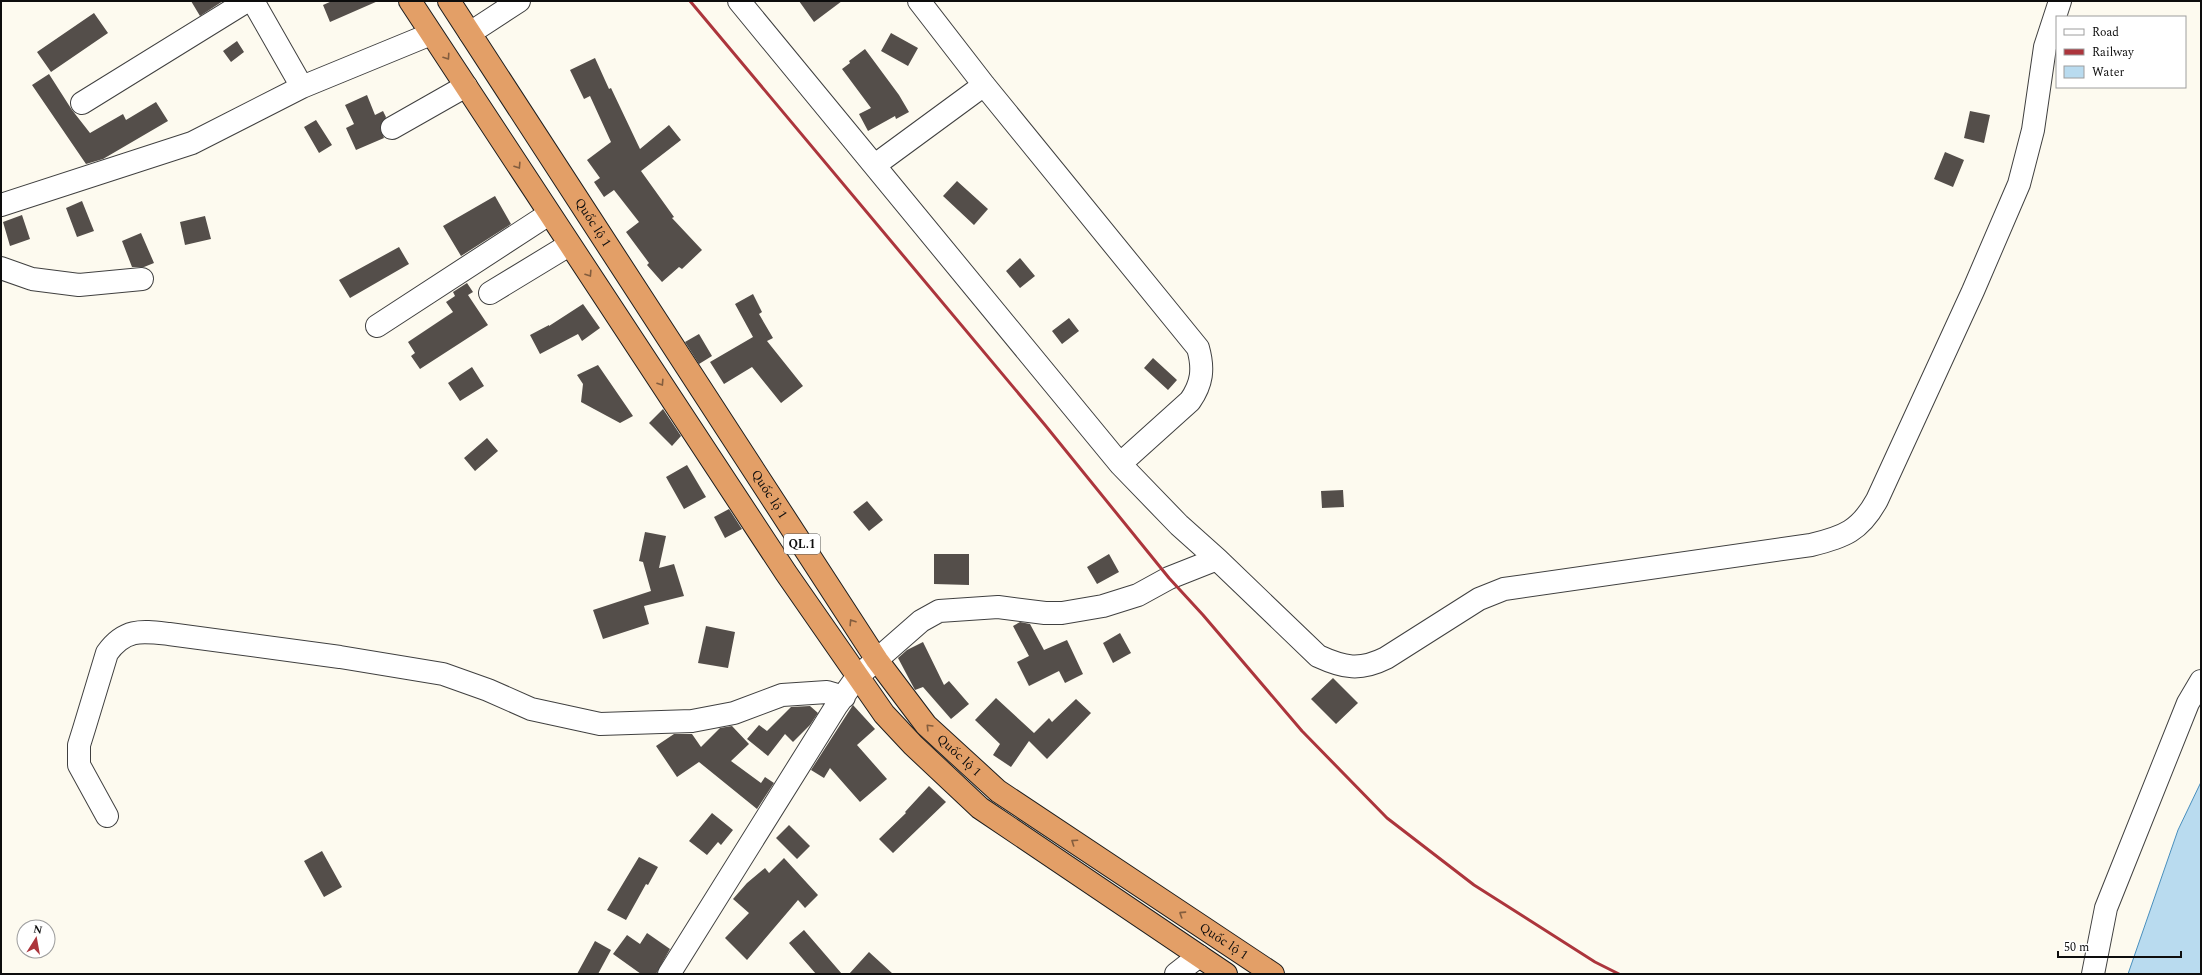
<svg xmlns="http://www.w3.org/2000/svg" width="2202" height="975" font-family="Spectral,serif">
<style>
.water{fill:#b9dbef;stroke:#498fbd}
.building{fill:#544e4a}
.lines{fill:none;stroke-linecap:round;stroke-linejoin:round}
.minor-casing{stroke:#404040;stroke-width:24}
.highway-casing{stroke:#1e1e1e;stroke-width:24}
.minor{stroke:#fff;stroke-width:22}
.highway{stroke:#e39f67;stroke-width:22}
.rail{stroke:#ac353c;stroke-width:3}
.oneway{stroke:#835d3e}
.labels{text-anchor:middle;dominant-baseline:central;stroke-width:4;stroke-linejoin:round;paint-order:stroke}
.shield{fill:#fff;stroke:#565656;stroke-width:1}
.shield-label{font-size:12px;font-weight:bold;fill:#0d0d0d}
.street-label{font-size:13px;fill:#0d0d0d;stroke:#fff}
</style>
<rect width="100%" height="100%" fill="#fdfaef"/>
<path class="water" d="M 2201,782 L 2201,974 L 2128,974 L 2178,830 Z"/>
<path class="building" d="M 191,1 L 223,1 L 200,16 Z
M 332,1 L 378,1 L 330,22 L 323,5 Z
M 799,1 L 842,1 L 814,22 Z
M 94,13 L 108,33 L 51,72 L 37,52 Z
M 891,33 L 918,48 L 908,66 L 881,51 Z
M 237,41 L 244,52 L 231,62 L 223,51 Z
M 865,49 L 899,95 L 909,112 L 896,119 L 895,116 L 868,131 L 859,114 L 871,108 L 842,69 L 850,63 L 849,61 Z
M 595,58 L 609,89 L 611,88 L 640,149 L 669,125 L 681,140 L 641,171 L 674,217 L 672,218 L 702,250 L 682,269 L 679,267 L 662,282 L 647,265 L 649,263 L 626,232 L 639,222 L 614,190 L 604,197 L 594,182 L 600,178 L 587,160 L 611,142 L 590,96 L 584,99 L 570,70 Z
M 49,74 L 72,110 L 90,133 L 123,114 L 126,120 L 156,102 L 168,121 L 103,159 L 86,164 L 32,85 Z
M 367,95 L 375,115 L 383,111 L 386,117 L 380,128 L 384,138 L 356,150 L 346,128 L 354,124 L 345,105 Z
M 1970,111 L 1990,115 L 1984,143 L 1964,138 Z
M 316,120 L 332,145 L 319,153 L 304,127 Z
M 1945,152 L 1964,160 L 1953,187 L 1934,179 Z
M 957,181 L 988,209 L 974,225 L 943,196 Z
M 495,196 L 511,224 L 461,256 L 443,226 Z
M 82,201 L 94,231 L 77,237 L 66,208 Z
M 22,215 L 30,239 L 10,246 L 3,222 Z
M 205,216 L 211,239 L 185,245 L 180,222 Z
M 141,233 L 154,263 L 144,267 L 132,267 L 122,241 Z
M 399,247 L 409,264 L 350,298 L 339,280 Z
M 1020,258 L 1035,276 L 1020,288 L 1006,271 Z
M 467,283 L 473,292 L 468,295 L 488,325 L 420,369 L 411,356 L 415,353 L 408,342 L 453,312 L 446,302 L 455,296 L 453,292 Z
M 753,294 L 762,312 L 759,314 L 773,338 L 767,341 L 803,386 L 781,403 L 752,367 L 724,384 L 710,362 L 753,337 L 735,304 Z
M 583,304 L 600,328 L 582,341 L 578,334 L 540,354 L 530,335 L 549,325 L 549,326 Z
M 1069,318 L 1079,331 L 1062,344 L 1052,331 Z
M 699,334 L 712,356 L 699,364 L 685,342 Z
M 1153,358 L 1177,380 L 1168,390 L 1144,368 Z
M 598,365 L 633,416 L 620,423 L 581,402 L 583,384 L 577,375 Z
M 472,367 L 484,386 L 460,401 L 448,383 Z
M 663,409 L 681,436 L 672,446 L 649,423 Z
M 487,438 L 498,451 L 475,471 L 464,458 Z
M 687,465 L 706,497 L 684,509 L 666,477 Z
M 1343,490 L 1344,507 L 1322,508 L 1321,491 Z
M 867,501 L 883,520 L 869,531 L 853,512 Z
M 729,509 L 742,529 L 725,538 L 714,517 Z
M 645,532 L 666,536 L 659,568 L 674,564 L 684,596 L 644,606 L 649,624 L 603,639 L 593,610 L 651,591 L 643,562 L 639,561 Z
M 934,554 L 969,554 L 969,585 L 934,584 Z
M 1109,554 L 1119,572 L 1097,584 L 1087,567 Z
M 1020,622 L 1030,624 L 1044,650 L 1067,640 L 1083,674 L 1065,683 L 1059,671 L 1029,686 L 1017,662 L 1029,656 L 1013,626 Z
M 706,626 L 735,632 L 728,668 L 698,663 Z
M 1120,633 L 1131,653 L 1113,663 L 1103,643 Z
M 923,642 L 944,685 L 949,681 L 969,704 L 951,719 L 923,687 L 915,690 L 898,658 L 907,650 Z
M 1333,678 L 1358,703 L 1336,724 L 1311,699 Z
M 996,698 L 1034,733 L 1049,718 L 1052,722 L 1076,699 L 1091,713 L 1047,759 L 1029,741 L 1011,767 L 993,755 L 1000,744 L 975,720 Z
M 853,705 L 875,729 L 857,745 L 887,779 L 860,802 L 830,768 L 824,778 L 811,770 Z
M 810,706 L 818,713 L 810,725 L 793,742 L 785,734 L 768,756 L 747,739 L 759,725 L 767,731 L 791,707 Z
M 732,726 L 749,744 L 731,761 L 761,783 L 765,777 L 774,783 L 757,809 L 699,762 L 677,777 L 656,746 L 674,734 L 692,734 L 701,747 L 720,728 Z
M 929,786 L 946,802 L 893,853 L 879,839 L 906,813 L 905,812 Z
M 712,813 L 733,830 L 721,845 L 718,842 L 707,855 L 689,841 Z
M 789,825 L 810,846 L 797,859 L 776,838 Z
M 322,851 L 342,887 L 324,897 L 304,861 Z
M 639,857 L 658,867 L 648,885 L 646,884 L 626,920 L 607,910 Z
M 784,858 L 818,895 L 805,908 L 798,900 L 747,960 L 725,938 L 749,913 L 733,899 L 747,883 L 765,868 L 769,873 Z
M 804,930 L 842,974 L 816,974 L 789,943 Z
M 647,933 L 670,949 L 656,974 L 641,974 L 613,954 L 627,935 L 640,944 Z
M 595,941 L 611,950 L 598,974 L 577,974 Z
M 869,952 L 893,974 L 849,974 Z"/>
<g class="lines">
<defs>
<path id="minor" d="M 253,1 L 302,87
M 739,1 L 1120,464 L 1179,525 L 1217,559 L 1318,656 C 1344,668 1360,671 1386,658 L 1479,599 L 1504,589 L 1811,545 C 1844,537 1860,531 1877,500 L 1973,291 L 2019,184 L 2033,130 L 2045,47 L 2060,1
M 919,1 L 984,85 L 1198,348 C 1204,369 1202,384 1190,401 L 1120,464
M 470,33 L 519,1
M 82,103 L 247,1
M 392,128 L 466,86
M 875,165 L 984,85
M 1,205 L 192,143 L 302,87 L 431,34
M 1,268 L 32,279 L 79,285 L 142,279
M 490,293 L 569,245
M 377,326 L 549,214
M 107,816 L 79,765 L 79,745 L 84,729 L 107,653 C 125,628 142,631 169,634 L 340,657 L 443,674 L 488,690 L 531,709 L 600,724 L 692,721 L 734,713 L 782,695 L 827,692 L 844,697
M 669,974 L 837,705 L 857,677 L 921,621 L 939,611 L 998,607 L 1045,613 L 1062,613 L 1103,606 L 1138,595 L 1169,578 L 1217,559
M 1176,974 L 1199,956
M 2093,974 L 2106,908 L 2188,703 L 2201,681"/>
<g id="highway">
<path d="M 410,1 L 786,573 L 884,714 L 913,745 L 980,808 L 1226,974"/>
<path id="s1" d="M 449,1 L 877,660 L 926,725 L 998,791 L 1273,974"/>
</g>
</defs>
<use href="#minor" class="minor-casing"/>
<use href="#highway" class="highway-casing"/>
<use href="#minor" class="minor"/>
<use href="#highway" class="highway"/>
<path class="rail" d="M 690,1 L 1045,425 L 1169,578 L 1203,615 L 1302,731 L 1387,818 L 1474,885 L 1595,962 L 1619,974"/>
</g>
<defs><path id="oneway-chevron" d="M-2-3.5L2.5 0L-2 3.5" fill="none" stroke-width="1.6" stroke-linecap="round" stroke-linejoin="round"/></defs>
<g class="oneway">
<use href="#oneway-chevron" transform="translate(447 57) rotate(56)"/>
<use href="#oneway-chevron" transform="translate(518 166) rotate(57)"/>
<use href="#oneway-chevron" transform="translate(589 274) rotate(57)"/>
<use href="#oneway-chevron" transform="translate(661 383) rotate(57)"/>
<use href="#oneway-chevron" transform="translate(852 622) rotate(-123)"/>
<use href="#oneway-chevron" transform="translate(929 727) rotate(-135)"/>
<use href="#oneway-chevron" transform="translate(1074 842) rotate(-146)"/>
<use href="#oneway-chevron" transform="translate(1182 914) rotate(-147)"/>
</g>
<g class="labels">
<rect class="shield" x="784" y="534" width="36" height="20" rx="3"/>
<g class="shield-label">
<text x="802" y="544">QL.1</text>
</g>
<g class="street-label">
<text stroke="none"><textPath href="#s1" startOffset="264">Quốc lộ 1</textPath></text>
<text stroke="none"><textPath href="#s1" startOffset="588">Quốc lộ 1</textPath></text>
<text stroke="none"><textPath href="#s1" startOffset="912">Quốc lộ 1</textPath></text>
<text stroke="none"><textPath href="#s1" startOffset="1236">Quốc lộ 1</textPath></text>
</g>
</g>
<rect width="2202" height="975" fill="none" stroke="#0d0d0d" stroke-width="4"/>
<rect x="2056" y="16" width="130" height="72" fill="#ffffff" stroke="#9e9e9e"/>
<rect x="2064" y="29" width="20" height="6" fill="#ffffff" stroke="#9e9e9e"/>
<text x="2092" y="36" font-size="12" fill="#0d0d0d">Road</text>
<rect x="2064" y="49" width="20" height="6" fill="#ac353c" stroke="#9e9e9e"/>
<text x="2092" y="56" font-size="12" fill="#0d0d0d">Railway</text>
<rect x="2064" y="66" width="20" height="12" fill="#b9dbef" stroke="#9e9e9e"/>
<text x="2092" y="76" font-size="12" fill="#0d0d0d">Water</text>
<g transform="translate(36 939) rotate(11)"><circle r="19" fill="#ffffff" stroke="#9e9e9e"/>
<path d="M0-3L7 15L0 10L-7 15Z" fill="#ac353c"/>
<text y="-6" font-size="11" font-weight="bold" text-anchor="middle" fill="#0d0d0d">N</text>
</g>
<path d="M2058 951v6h123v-6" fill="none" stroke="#0d0d0d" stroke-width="2"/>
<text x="2064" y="951" font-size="12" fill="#0d0d0d" stroke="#ffffff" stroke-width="3" paint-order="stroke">50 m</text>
</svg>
